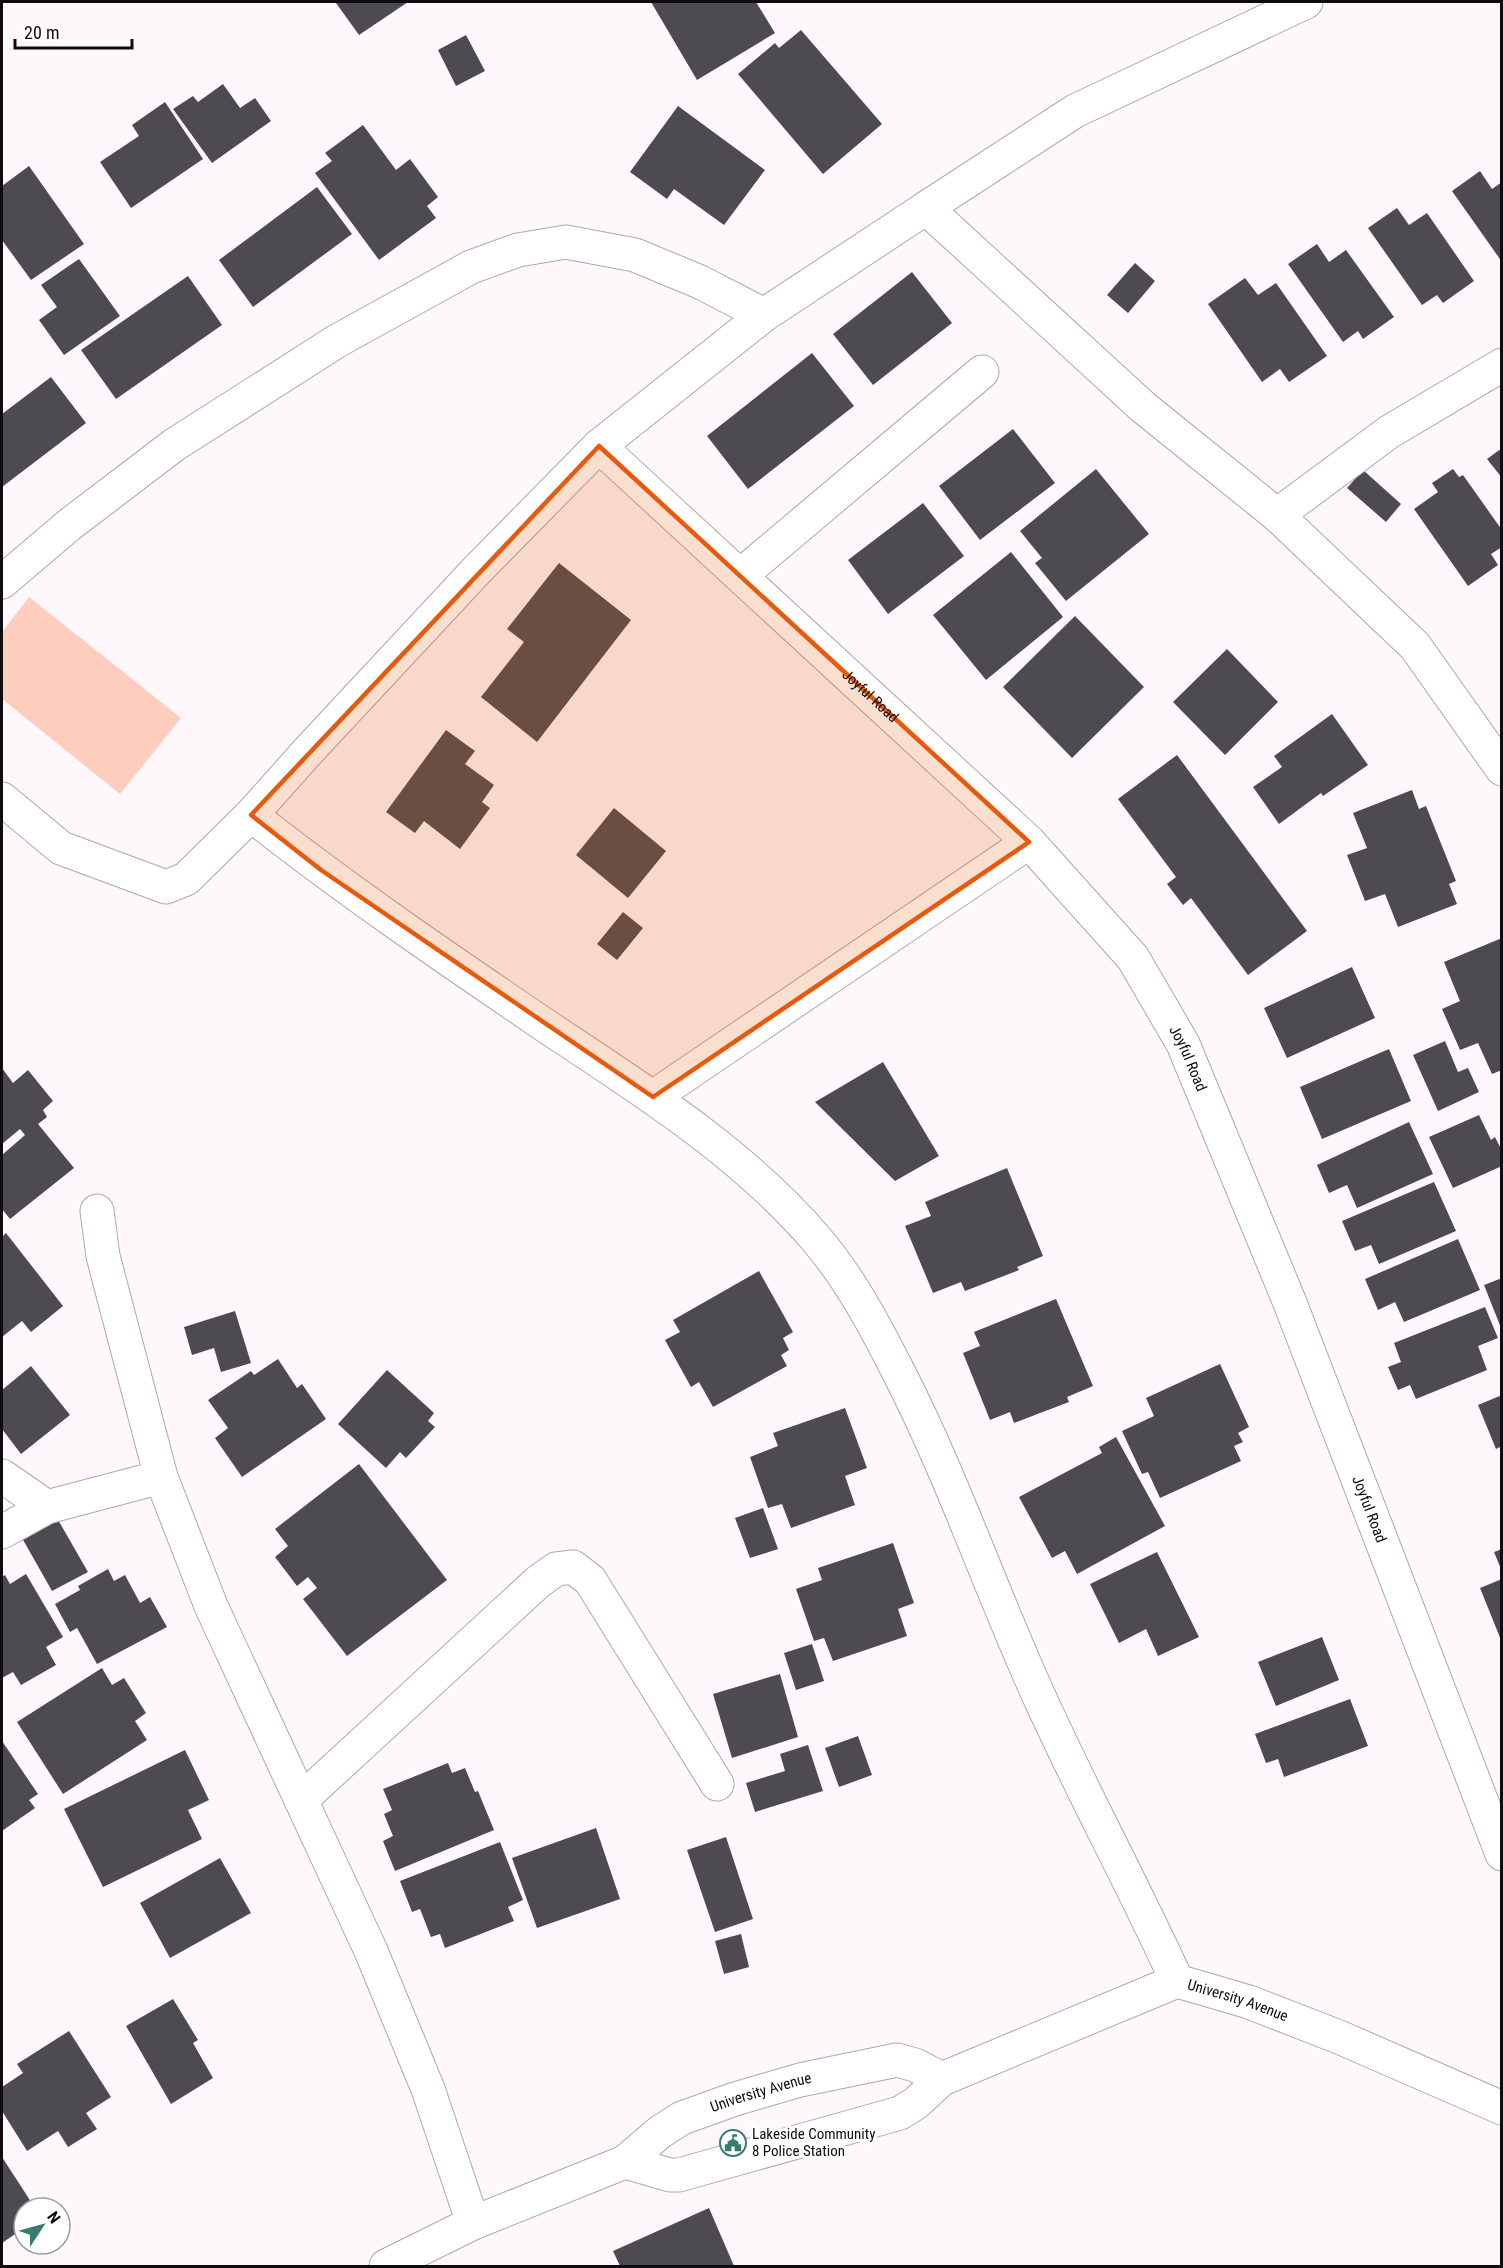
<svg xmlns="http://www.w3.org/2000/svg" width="1503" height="2268" font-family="'Roboto Condensed',sans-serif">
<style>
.green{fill:#fecdbd}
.building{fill:#4d4b50}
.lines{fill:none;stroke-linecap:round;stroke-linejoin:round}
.street-casing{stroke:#aea8ac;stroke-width:35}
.secondary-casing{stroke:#aea8ac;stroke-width:35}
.street{stroke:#fff;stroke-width:33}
.secondary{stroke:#fff;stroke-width:33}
.marked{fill:#e8590c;fill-opacity:0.2;stroke:#e8590c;stroke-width:4.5;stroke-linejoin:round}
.labels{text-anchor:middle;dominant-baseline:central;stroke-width:6;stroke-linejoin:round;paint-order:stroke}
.street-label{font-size:15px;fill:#0e0c0e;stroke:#fff}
.poi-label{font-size:15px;fill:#0e0c0e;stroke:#fff;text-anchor:start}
</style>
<rect width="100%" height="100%" fill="#fef8fc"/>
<path class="green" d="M 29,597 L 181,718 L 120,794 L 2,699 L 2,632 Z"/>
<path class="building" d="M 339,2 L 408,2 L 359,35 L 336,3 Z
M 651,2 L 756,2 L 775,33 L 697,80 Z
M 801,30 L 882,124 L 823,174 L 738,74 L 775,43 L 779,48 Z
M 466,35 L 485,71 L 456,86 L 438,50 Z
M 223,84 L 240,108 L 255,98 L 271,121 L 212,163 L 173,109 L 193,96 L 198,102 Z
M 165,102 L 203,159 L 131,208 L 100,162 L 139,136 L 132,125 Z
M 678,106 L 765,170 L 724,225 L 674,189 L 667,199 L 630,172 Z
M 363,125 L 396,170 L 410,159 L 438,197 L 427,206 L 436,218 L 379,260 L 315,173 L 332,161 L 325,153 Z
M 29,166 L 84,244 L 31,280 L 2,240 L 2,186 Z
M 1480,171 L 1492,189 L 1502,182 L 1502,262 L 1452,191 Z
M 317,187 L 352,234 L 253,307 L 219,260 Z
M 1397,208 L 1409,225 L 1427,213 L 1474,281 L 1443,303 L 1437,295 L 1422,305 L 1368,228 Z
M 1317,244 L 1329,262 L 1346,250 L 1394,317 L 1363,339 L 1358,331 L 1343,342 L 1288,264 Z
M 79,259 L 120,316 L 64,355 L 39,320 L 57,307 L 41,285 Z
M 1135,263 L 1155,281 L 1128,313 L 1107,295 Z
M 912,272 L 952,323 L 873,385 L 833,334 Z
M 188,276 L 222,325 L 116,399 L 81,350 Z
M 1245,278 L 1258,295 L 1276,283 L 1327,356 L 1289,382 L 1280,369 L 1262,382 L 1208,304 Z
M 812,353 L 854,406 L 748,489 L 707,436 Z
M 51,377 L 86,423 L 2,487 L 2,414 Z
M 1013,429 L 1055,483 L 980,540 L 939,486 Z
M 1502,448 L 1502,478 L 1487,459 Z
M 1096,469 L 1149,534 L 1066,601 L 1035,563 L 1042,558 L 1020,531 Z
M 1453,469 L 1459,477 L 1463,475 L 1502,530 L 1502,547 L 1491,554 L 1498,565 L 1468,586 L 1414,509 L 1438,492 L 1432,483 Z
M 1363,470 L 1401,504 L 1386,522 L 1347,488 Z
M 923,503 L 964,556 L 888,614 L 848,560 Z
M 1011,552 L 1063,617 L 986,680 L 933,615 Z
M 559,563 L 631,620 L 537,742 L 481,697 L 524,642 L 507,629 Z
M 1075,616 L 1144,687 L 1072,758 L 1003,687 Z
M 1227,649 L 1278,702 L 1225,755 L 1173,702 Z
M 1332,714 L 1368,765 L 1323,796 L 1321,793 L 1279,824 L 1253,787 L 1282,767 L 1274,756 Z
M 446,730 L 475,751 L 465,764 L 494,785 L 482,802 L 490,808 L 460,849 L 424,821 L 415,833 L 386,812 Z
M 1177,755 L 1307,931 L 1248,975 L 1191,898 L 1183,905 L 1167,884 L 1176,877 L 1118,799 Z
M 1412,790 L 1419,809 L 1426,806 L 1456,881 L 1449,884 L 1457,904 L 1398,927 L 1385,894 L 1365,901 L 1347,855 L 1367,848 L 1353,813 Z
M 614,808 L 666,851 L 628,898 L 576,855 Z
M 623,912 L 643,928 L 617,960 L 597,944 Z
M 1502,938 L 1502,1070 L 1492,1074 L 1478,1043 L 1460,1050 L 1442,1009 L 1460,1001 L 1444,962 Z
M 1352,967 L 1375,1018 L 1287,1058 L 1264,1008 Z
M 1445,1041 L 1458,1072 L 1468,1068 L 1479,1092 L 1438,1111 L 1413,1055 Z
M 1389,1049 L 1411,1101 L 1322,1139 L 1300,1087 Z
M 883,1062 L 939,1156 L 895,1181 L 815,1102 Z
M 2,1068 L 13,1083 L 28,1070 L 53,1101 L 43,1110 L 47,1117 L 38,1124 L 74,1168 L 10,1219 L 2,1209 L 2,1155 L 25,1135 L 20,1129 L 2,1144 Z
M 1479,1115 L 1491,1140 L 1495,1137 L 1502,1151 L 1502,1166 L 1453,1188 L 1429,1137 Z
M 1409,1122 L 1433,1174 L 1357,1208 L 1347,1185 L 1329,1193 L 1317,1165 Z
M 1007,1168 L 1043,1256 L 1017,1267 L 1019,1270 L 965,1291 L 961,1282 L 933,1293 L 905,1226 L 931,1216 L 925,1202 Z
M 1434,1182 L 1456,1231 L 1379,1264 L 1371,1245 L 1355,1251 L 1342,1221 Z
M 6,1233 L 63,1306 L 31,1332 L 22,1321 L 2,1337 L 2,1237 Z
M 1458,1239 L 1480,1290 L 1404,1322 L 1395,1302 L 1378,1310 L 1365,1279 Z
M 759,1271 L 793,1332 L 783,1338 L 789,1350 L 781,1355 L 787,1366 L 713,1407 L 699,1382 L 691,1387 L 665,1340 L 680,1332 L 673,1320 Z
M 1502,1278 L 1502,1328 L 1501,1328 L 1484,1285 Z
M 1056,1299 L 1093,1386 L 1067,1397 L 1069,1402 L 1014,1423 L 1010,1412 L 990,1420 L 963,1353 L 980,1346 L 974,1332 Z
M 1485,1307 L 1498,1338 L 1478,1346 L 1487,1370 L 1416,1399 L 1410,1385 L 1398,1390 L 1388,1367 L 1401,1362 L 1394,1343 Z
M 235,1311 L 251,1363 L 221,1372 L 214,1348 L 192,1355 L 184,1327 Z
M 278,1359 L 297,1388 L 302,1384 L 326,1419 L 242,1477 L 215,1438 L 228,1428 L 208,1400 L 251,1371 L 254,1375 Z
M 1220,1364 L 1249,1427 L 1238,1433 L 1243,1442 L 1234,1446 L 1241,1461 L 1160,1498 L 1148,1472 L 1142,1474 L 1122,1431 L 1154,1416 L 1146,1398 Z
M 31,1366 L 70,1415 L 21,1454 L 2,1429 L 2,1390 Z
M 387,1370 L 434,1413 L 428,1421 L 435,1427 L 406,1458 L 400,1452 L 386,1468 L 338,1424 Z
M 1502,1395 L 1502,1446 L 1496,1449 L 1478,1405 Z
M 845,1408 L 867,1468 L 845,1476 L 855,1505 L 791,1528 L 782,1504 L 768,1508 L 750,1457 L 778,1446 L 773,1433 Z
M 1116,1437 L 1165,1526 L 1077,1574 L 1065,1551 L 1052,1558 L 1019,1497 L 1102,1453 L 1099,1447 Z
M 359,1464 L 447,1580 L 347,1656 L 303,1599 L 317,1588 L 308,1577 L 297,1586 L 275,1557 L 288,1546 L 275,1529 Z
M 763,1508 L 778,1549 L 750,1558 L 735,1518 Z
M 57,1518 L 88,1572 L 52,1591 L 22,1538 Z
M 893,1543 L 914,1603 L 898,1609 L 907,1636 L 833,1661 L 824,1638 L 814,1641 L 796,1589 L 822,1580 L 818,1568 Z
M 1502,1549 L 1502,1569 L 1501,1569 L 1494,1552 Z
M 1157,1552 L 1199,1637 L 1158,1656 L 1146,1629 L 1119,1643 L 1090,1584 Z
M 108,1569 L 114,1581 L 125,1575 L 140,1603 L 150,1597 L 167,1627 L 97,1664 L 77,1628 L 70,1632 L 55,1604 L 80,1590 L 78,1586 Z
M 26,1574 L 63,1637 L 46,1647 L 56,1665 L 21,1685 L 13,1672 L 2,1678 L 2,1577 L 5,1575 L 10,1584 Z
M 1502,1579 L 1502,1640 L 1501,1640 L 1480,1588 Z
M 1322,1637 L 1339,1680 L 1276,1706 L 1258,1662 Z
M 812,1644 L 824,1681 L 796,1690 L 784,1653 Z
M 102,1668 L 112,1685 L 124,1678 L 146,1713 L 135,1721 L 147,1740 L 63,1794 L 17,1722 Z
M 780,1674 L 798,1737 L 732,1758 L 713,1694 Z
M 1350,1699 L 1368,1746 L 1284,1777 L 1278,1759 L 1266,1763 L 1255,1734 Z
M 858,1736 L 872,1775 L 839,1787 L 825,1748 Z
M 2,1741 L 38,1794 L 29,1800 L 35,1808 L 2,1831 Z
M 808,1745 L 823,1791 L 755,1812 L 746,1783 L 785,1771 L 780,1754 Z
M 185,1750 L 209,1800 L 188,1810 L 202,1839 L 103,1887 L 64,1809 Z
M 448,1763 L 452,1773 L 465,1768 L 475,1792 L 478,1791 L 494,1830 L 395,1871 L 383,1841 L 393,1836 L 384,1814 L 392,1810 L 383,1789 Z
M 596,1828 L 620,1899 L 537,1928 L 512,1858 Z
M 726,1837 L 753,1919 L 715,1932 L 687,1850 Z
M 500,1842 L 523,1900 L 508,1907 L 514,1921 L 445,1948 L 440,1934 L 431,1937 L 420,1909 L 412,1912 L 400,1881 Z
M 220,1858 L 251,1913 L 170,1958 L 140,1903 Z
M 741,1934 L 749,1967 L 724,1974 L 715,1941 Z
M 173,1999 L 198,2040 L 193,2043 L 213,2078 L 171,2104 L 126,2026 Z
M 69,2031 L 111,2097 L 86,2113 L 97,2129 L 68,2147 L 58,2131 L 27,2151 L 2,2111 L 2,2087 L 23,2073 L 17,2064 Z
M 2,2157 L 35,2208 L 24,2208 L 24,2228 L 2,2243 Z
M 709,2208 L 734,2266 L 620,2266 L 613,2251 Z"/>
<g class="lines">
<defs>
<g id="street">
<path d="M 926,208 L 1075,111 L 1306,2"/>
<path id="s1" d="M 599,446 L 1029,842 L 1133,958 L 1183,1044 L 1290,1303 L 1502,1854"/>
<path d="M 1277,515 L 1389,432 L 1502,365"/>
<path d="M 741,575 L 982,372"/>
<path d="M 2,582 L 69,525 L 174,445 L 337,341 L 471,267 L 518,250 L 566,242 L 635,255 L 700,282 L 764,315"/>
<path d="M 2,799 L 61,848 L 166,887 L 186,879 L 251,815 L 310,749 L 476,571 L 599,446 L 764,315 L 926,208 L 1143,407 L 1277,515 L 1415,646 L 1502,769"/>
<path d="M 251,815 C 346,890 446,958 546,1026 C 641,1089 743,1153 817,1240 C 851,1280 875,1326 898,1371 C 949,1470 985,1574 1030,1676 C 1075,1779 1130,1878 1177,1981"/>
<path d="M 653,1097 L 1029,842"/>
<path d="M 97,1211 L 103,1256 L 161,1477 L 211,1606 L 371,1951 L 428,2089 L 473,2223"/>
<path d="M 2,1476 L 47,1507"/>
<path d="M 2,1532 L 47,1507 L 161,1477"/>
<path d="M 301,1800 L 538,1582 L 556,1569 L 573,1567 L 590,1580 L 717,1784"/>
</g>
<g id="secondary">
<path id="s2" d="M 625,2162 L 670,2175 L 679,2175 L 900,2113 L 916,2103 L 942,2079 L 1177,1981 L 1249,2002 L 1339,2037 L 1502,2108"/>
<path id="s3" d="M 386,2266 L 473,2223 L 625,2162 L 660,2132 L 682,2118 L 735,2099 L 800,2080 L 897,2060 L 915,2065 L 942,2079"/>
</g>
</defs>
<use href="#street" class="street-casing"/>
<use href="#secondary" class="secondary-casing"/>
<use href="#street" class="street"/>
<use href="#secondary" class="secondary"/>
</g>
<path class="marked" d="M 599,446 L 1029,842 L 653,1097 L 321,870 L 251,815 Z"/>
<defs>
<symbol id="civic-ring" viewBox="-11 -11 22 22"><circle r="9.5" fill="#fff" stroke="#387c70" stroke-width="1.5"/><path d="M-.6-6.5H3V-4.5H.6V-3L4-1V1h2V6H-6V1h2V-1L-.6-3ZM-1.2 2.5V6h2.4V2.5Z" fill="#387c70"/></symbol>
</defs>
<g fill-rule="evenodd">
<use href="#civic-ring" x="718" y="2128" width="30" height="30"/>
</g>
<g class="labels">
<g class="street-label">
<text stroke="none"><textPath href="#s1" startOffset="369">Joyful Road</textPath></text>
<text stroke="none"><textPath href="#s1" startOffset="855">Joyful Road</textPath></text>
<text stroke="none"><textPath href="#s1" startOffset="1341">Joyful Road</textPath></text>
<text stroke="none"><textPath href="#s2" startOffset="658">University Avenue</textPath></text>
<text stroke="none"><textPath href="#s3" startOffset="416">University Avenue</textPath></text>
</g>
<g class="poi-label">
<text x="752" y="2134">Lakeside Community<tspan x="752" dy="17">8 Police Station</tspan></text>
</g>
</g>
<rect width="1503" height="2268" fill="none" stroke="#0e0c0e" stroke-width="6"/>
<g transform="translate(42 2226) rotate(54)"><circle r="28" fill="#ffffff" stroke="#9f9e9f" stroke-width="1.5"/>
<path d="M0-4.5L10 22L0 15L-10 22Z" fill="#387c70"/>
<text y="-9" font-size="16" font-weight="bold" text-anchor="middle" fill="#0e0c0e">N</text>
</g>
<path d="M15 39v9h117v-9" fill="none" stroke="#0e0c0e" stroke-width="3"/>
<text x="24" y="39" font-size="18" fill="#0e0c0e" stroke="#ffffff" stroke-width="4.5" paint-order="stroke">20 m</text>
</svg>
